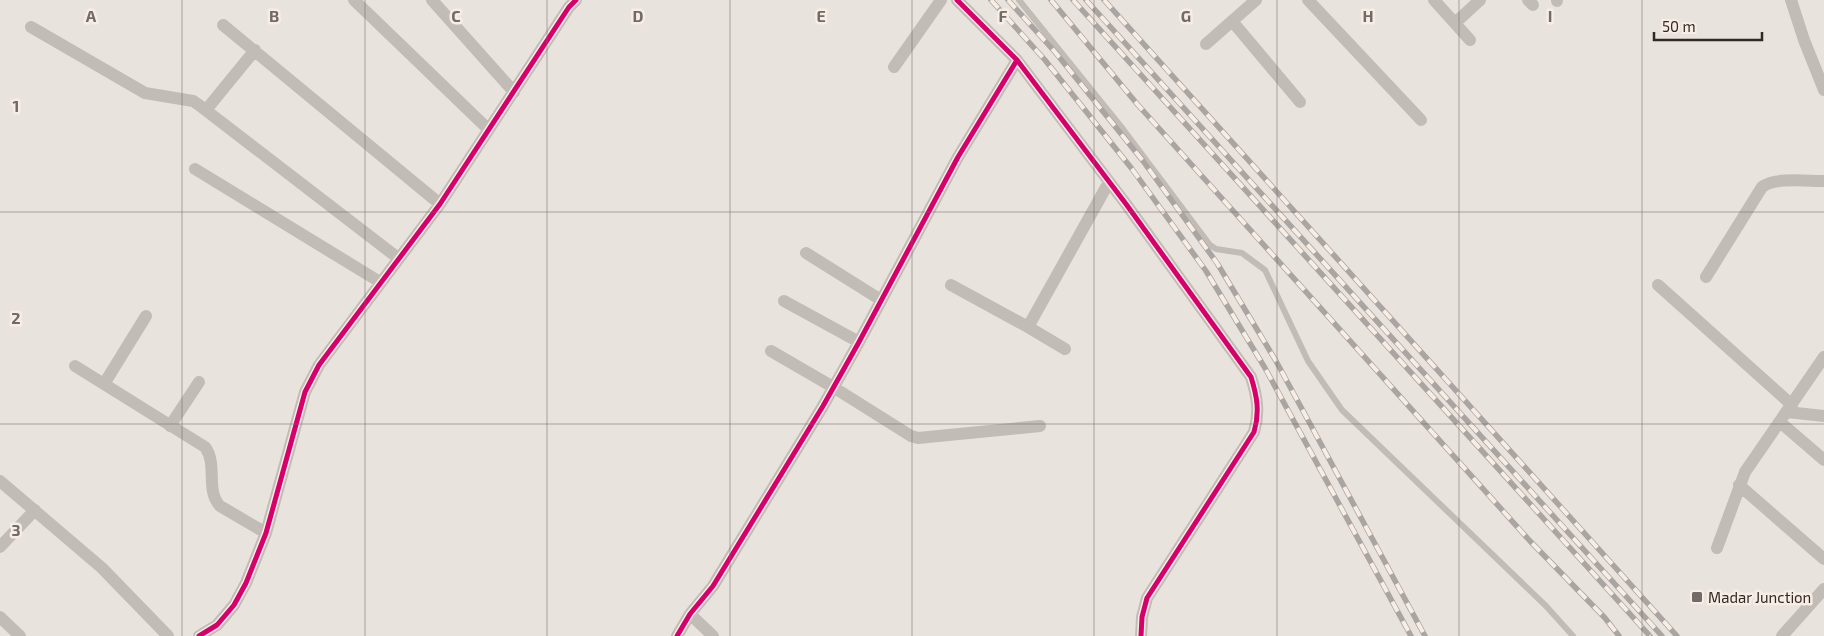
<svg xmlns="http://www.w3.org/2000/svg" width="1824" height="636" font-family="'Exo 2',sans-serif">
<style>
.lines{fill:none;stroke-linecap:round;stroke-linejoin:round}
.service{stroke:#c2bcb7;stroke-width:6}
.minor{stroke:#c2bcb7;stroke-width:12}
.rail-casing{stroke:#aaa5a1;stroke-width:5.5}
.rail{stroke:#f7ede4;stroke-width:4;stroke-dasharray:11;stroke-linecap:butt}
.cycleway-casing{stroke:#f7ede4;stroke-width:8}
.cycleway{stroke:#d6006c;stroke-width:5}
.grid{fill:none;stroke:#726a66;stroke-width:1;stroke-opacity:0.55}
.poi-dot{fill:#726a66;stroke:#f7ede4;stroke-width:2}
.labels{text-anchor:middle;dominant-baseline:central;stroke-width:5;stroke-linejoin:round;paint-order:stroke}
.poi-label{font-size:15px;fill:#322926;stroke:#f7ede4;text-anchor:start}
.grid-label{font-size:16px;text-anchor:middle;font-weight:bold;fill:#726a66;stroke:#f7ede4;stroke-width:5;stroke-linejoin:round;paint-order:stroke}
</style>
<rect width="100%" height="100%" fill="#e9e3de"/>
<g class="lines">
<path class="service" d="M 1019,0 L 1123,129 L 1210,245 L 1216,249 L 1242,253 L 1265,270 L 1308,361 L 1342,410 L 1546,606 L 1573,636"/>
<path class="minor" d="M 354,0 L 488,129
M 432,0 L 514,92
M 957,0 L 1017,60 L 1126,204 L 1251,377 C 1257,396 1260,412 1254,432 L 1147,598 L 1142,617 L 1141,636
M 1308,0 L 1421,120
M 1434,0 L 1470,40
M 1528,0 L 1533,5
M 1791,0 L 1804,40 L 1824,90
M 1557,1 L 1557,0
M 1232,21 L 1300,102
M 1455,23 L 1480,0
M 223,25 L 440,204
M 31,27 L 145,93 L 193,101 L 199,105 L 398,258
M 1206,44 L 1256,0
M 894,67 L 941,0
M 206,110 L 255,50
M 195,169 L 380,282
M 806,253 L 881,300
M 1706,277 L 1762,187 C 1776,177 1806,181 1824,181
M 951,285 L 1028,327 L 1065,349
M 1658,285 L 1792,405
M 784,301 L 859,342
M 1028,327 L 1109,182
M 771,351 L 833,387 L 911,436 L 918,438 L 1040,426
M 75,366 L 205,447 C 218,464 205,490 220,506 L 266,533
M 104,384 L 146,316
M 1787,412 L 1824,416
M 1780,422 L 1824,460
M 170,426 L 199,382
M 0,481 L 102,568 L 168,636
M 1739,485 L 1824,559
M 0,547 L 35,510
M 1717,548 L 1745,472 L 1824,357
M 690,614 L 713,636
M 0,617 L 20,636
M 199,636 L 217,625 L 234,605 L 246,583 L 266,533 L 305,392 L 319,365 L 440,204 L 569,7 L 576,0
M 677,636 L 690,614 L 713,586 L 823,406 L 859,342 L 958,157 L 1017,60
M 1782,636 L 1824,589"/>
<defs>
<path id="rail" d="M 991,0 L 1045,60 L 1132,169 L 1206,271 L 1265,368 L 1411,636
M 1008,0 L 1055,52 L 1143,161 L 1217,263 L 1276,361 L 1425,636
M 1051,0 L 1138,105 L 1530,541 L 1605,618 L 1619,636
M 1073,0 L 1650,636
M 1086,0 L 1662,636
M 1104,0 L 1677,636"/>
</defs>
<use href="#rail" class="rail-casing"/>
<use href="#rail" class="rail"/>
<defs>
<path id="cycleway" d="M 957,0 L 1017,60 L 1126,204 L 1251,377 C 1257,396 1260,412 1254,432 L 1147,598 L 1142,617 L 1141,636
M 199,636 L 217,625 L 234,605 L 246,583 L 266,533 L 305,392 L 319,365 L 440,204 L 569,7 L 576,0
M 677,636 L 690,614 L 713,586 L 823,406 L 859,342 L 958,157 L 1017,60"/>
</defs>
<use href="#cycleway" class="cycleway-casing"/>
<use href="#cycleway" class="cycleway"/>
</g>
<path class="grid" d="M 182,0 L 182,636M 365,0 L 365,636M 547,0 L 547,636M 730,0 L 730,636M 912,0 L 912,636M 1094,0 L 1094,636M 1277,0 L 1277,636M 1459,0 L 1459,636M 1642,0 L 1642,636M 0,212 L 1824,212M 0,424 L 1824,424"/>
<rect class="poi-dot" x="1691" y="591" width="12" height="12" rx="2.5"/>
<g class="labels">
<g class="poi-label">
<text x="1708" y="597">Madar Junction</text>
</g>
</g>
<g class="grid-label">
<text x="91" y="22">A</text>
<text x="274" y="22">B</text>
<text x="456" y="22">C</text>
<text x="638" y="22">D</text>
<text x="821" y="22">E</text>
<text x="1003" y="22">F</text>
<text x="1186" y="22">G</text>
<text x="1368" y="22">H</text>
<text x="1550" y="22">I</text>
<text x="16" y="112">1</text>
<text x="16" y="324">2</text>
<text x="16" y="536">3</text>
</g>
<path d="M1654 32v8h108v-8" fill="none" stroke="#322926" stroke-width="2.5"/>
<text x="1662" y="32" font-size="15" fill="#322926" stroke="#f7ede4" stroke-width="4" paint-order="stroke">50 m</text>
</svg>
